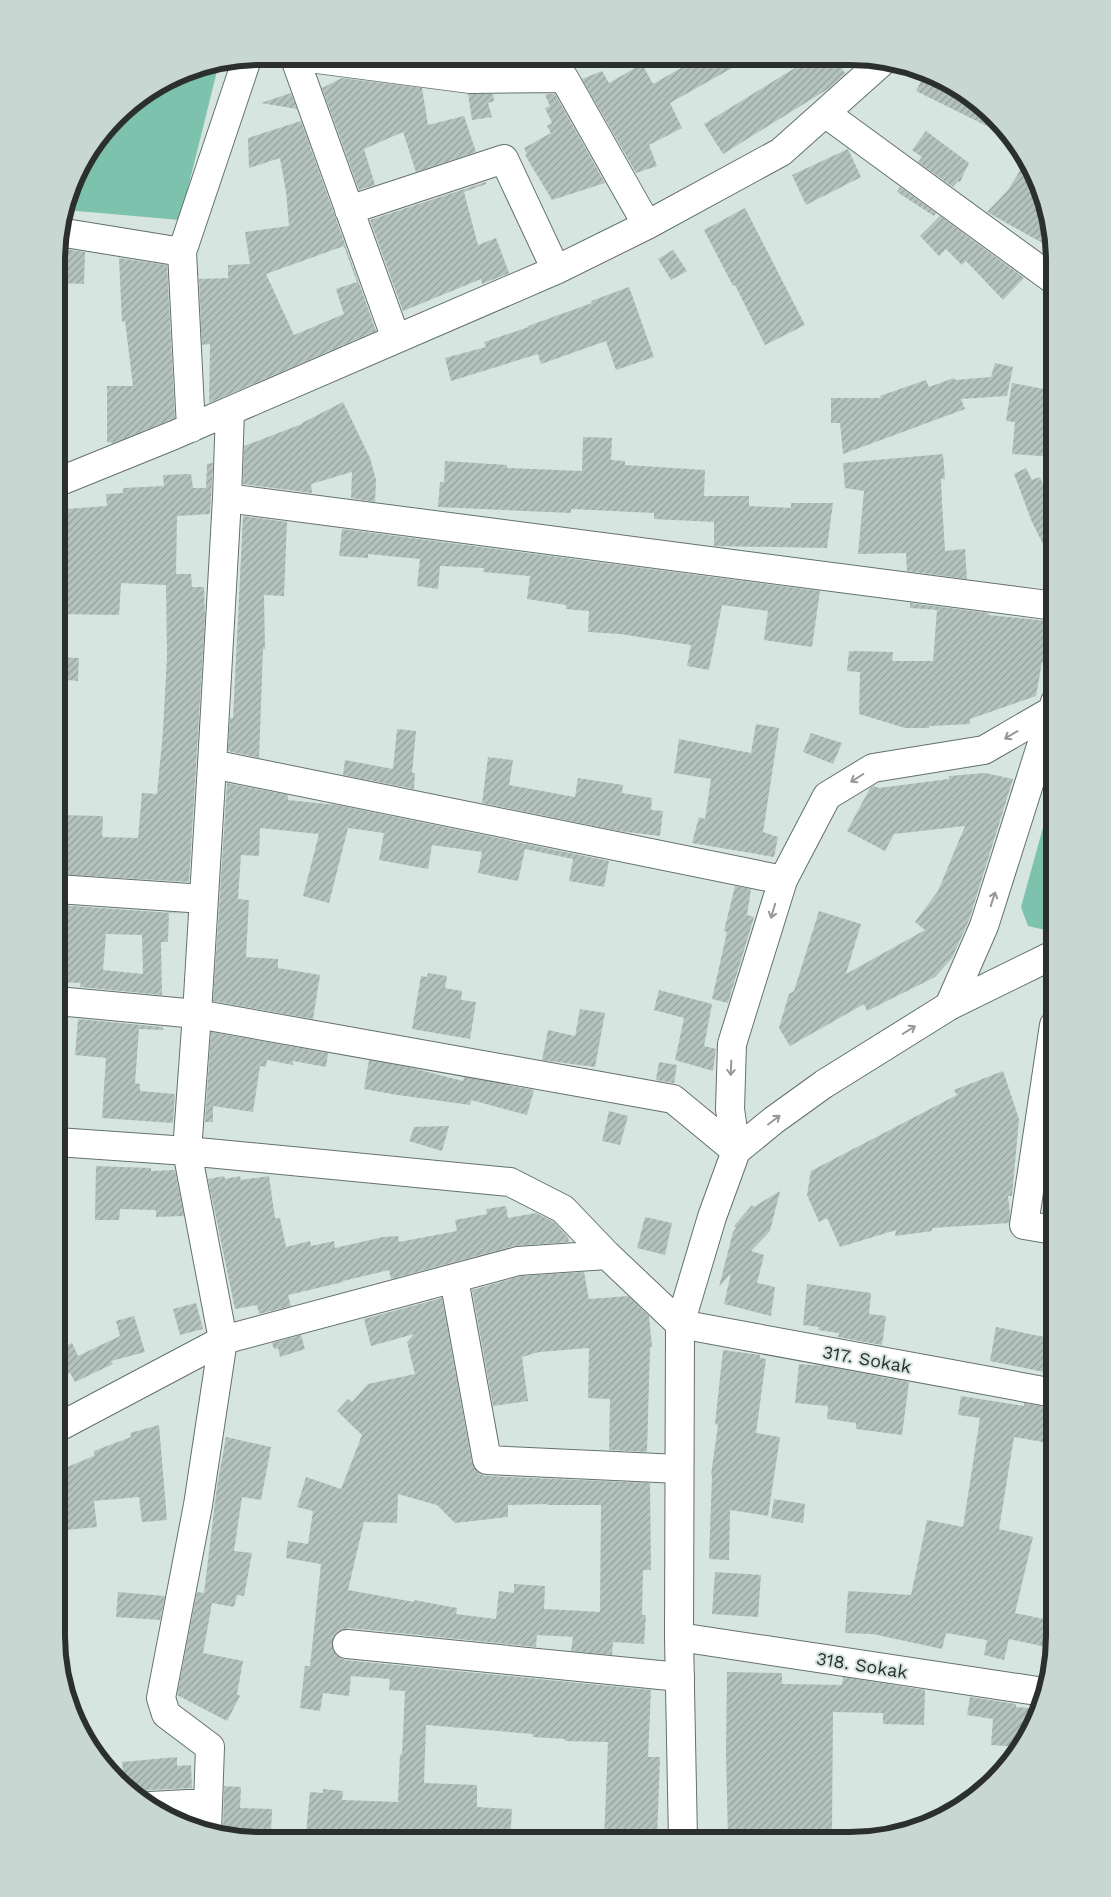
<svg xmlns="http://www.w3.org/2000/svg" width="1111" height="1897" font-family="'Work Sans',sans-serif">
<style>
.green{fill:#7dc2ad}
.building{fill:url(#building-hatch);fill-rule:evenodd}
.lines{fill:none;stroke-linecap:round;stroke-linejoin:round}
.minor-casing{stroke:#64716d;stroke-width:30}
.major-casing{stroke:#64716d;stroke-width:30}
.minor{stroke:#fff;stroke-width:28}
.major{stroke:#fff;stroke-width:28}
.oneway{stroke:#959896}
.labels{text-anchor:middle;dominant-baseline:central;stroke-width:4;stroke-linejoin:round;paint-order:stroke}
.street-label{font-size:18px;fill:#2b302e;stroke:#d6e5e0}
.rim{fill:none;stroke:#2b302e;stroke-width:6}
</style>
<defs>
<pattern id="building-hatch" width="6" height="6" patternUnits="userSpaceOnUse" patternTransform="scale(1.25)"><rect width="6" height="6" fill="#b5c3be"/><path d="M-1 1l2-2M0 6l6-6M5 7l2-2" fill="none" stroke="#939f9b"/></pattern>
</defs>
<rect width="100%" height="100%" fill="#d6e5e0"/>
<path class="green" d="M 210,66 L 218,67 L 180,220 L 66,210 L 78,170 L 126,107 L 183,72 Z
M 1055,784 L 1055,929 L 1050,931 L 1028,926 L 1021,907 Z"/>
<path class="building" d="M 462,58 L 487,58 L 488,63 L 463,62 Z
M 697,59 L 748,59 L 670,103 L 682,128 L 649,145 L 657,166 L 636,173 L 582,79 L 602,71 L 609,83 L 642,64 L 653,84 Z
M 808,60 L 849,60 L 842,70 L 846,73 L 828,89 L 723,154 L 704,124 Z
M 926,72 L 940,77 L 985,107 L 1008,134 L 1007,136 L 916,91 Z
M 342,78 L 422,88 L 428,125 L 464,116 L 476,152 L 416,172 L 403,132 L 364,149 L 375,185 L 359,190 L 322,88 Z
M 291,93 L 297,109 L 261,103 Z
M 468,94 L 493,94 L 494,101 L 488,103 L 492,117 L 472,120 Z
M 548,94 L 555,94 L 605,183 L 552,200 L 525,155 L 527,154 L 524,148 L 551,133 L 547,126 L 552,123 L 545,108 L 550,106 L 545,95 Z
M 301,121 L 376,331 L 209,403 L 210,344 L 202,345 L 199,279 L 228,278 L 228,265 L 250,264 L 245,232 L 289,226 L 286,192 L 280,158 L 249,168 L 248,138 ZM 344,246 L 357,282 L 336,289 L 344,314 L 294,335 L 266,274 Z
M 926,131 L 969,163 L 960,182 L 958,181 L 953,187 L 918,162 L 922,157 L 912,150 Z
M 848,149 L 861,177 L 806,205 L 792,175 Z
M 1021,169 L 1035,176 L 1044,195 L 1053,249 L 987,212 L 1008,190 Z
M 486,182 L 486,184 L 464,192 L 478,245 L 496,238 L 509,273 L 482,284 L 481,279 L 403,311 L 370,220 Z
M 900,187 L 936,213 L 934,216 L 897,192 Z
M 745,208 L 805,325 L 765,345 L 735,285 L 733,286 L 704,230 Z
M 940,216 L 1024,278 L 1003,300 L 966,261 L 962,265 L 946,249 L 939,256 L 920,236 Z
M 58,248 L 85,252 L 84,284 L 58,283 Z
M 673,250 L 687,271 L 671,280 L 658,259 Z
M 119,258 L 167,265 L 175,418 L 114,443 L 107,442 L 107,386 L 133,386 L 125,321 L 122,322 Z
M 629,287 L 654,357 L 616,370 L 606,341 L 541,364 L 538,354 L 451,381 L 445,358 L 486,347 L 484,342 L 529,327 L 528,326 L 592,303 L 591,301 Z
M 995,363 L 1013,367 L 1007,396 L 961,399 L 965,409 L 843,454 L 840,423 L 831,423 L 831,398 L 881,398 L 880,396 L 926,380 L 929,387 L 954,378 L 955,380 L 991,377 Z
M 1012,383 L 1055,391 L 1055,457 L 1012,454 L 1015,422 L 1006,421 Z
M 343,402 L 370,458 L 376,480 L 375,502 L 351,498 L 352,472 L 311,484 L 312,493 L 243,484 L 244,446 L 302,424 L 302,423 Z
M 583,437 L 612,438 L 611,460 L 625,461 L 625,465 L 705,470 L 704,496 L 749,496 L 749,506 L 791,508 L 791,503 L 833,503 L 827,548 L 714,546 L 714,522 L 654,519 L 654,513 L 571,509 L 571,513 L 438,507 L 440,482 L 444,482 L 445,461 L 507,465 L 507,468 L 582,471 Z
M 943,454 L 945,479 L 941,479 L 942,503 L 945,551 L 965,549 L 967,579 L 907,571 L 906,553 L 858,554 L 864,491 L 845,488 L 843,463 Z
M 213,463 L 210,514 L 177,516 L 176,574 L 191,574 L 192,587 L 204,587 L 205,617 L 189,882 L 57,874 L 57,815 L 103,816 L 102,837 L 138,838 L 142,793 L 157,794 L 163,731 L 167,656 L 166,585 L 121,583 L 119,615 L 58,614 L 58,517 L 67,517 L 66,509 L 107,506 L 106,494 L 123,493 L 123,488 L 164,486 L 163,475 L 191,474 L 193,488 L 206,488 L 207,464 Z
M 1026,468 L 1032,480 L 1040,477 L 1049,500 L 1043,502 L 1055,525 L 1055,568 L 1032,522 L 1014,474 Z
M 243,516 L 287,522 L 284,596 L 264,595 L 265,649 L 263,649 L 259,758 L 228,751 L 230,718 L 233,718 Z
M 342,529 L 820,591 L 812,647 L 764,640 L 768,611 L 722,605 L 709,670 L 687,666 L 691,645 L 620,634 L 588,632 L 589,611 L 566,609 L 566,605 L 527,599 L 530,576 L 483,572 L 484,568 L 440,566 L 438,589 L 417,586 L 420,559 L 368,554 L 368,558 L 339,556 Z
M 910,603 L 989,613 L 988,615 L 1049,621 L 1046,662 L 1042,662 L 1036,696 L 970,719 L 970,724 L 929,726 L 929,728 L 905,728 L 859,714 L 860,672 L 847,671 L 849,651 L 893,652 L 892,661 L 933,661 L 937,610 L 910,608 Z
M 57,657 L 79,658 L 78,681 L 57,679 Z
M 756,724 L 779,728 L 763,832 L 778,837 L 774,857 L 692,843 L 699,817 L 705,819 L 711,779 L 674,773 L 679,739 L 751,753 Z
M 397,729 L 416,731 L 412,773 L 415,773 L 414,789 L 343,775 L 345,760 L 393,769 Z
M 811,733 L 842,743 L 833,764 L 803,752 Z
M 488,757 L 513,760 L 509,785 L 575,797 L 578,778 L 623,785 L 622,793 L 652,798 L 651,810 L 663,811 L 660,836 L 619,831 L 482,803 Z
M 985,773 L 1013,779 L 969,920 L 952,958 L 935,977 L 867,1011 L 864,1004 L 790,1046 L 779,1028 L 789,994 L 794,991 L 819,911 L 861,924 L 846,974 L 925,930 L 915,922 L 938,891 L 965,826 L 894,834 L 885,851 L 847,831 L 870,788 L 873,786 L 879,788 L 949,779 L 949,776 Z
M 227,783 L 288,795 L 288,800 L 337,805 L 609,861 L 604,887 L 569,881 L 573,859 L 525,849 L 518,881 L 478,873 L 482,852 L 432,845 L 428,869 L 379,860 L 384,833 L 348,828 L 329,903 L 303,896 L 319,834 L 260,828 L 259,856 L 241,855 L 238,899 L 249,900 L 246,957 L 278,959 L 278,968 L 320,975 L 313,1019 L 213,1001 Z
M 735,886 L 751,889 L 747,915 L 754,917 L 728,1003 L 712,999 L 727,932 L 724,931 Z
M 57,905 L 187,914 L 169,912 L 168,942 L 161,942 L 162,995 L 80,987 L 81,983 L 57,982 ZM 106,934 L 142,935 L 143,974 L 103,970 Z
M 428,973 L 447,976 L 445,988 L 462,991 L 461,1000 L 476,1002 L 470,1039 L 412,1029 L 421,976 L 427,977 Z
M 659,990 L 712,1004 L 704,1046 L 716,1049 L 713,1071 L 675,1060 L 684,1018 L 654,1010 Z
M 580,1009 L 605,1013 L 595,1067 L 542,1060 L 548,1030 L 575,1036 Z
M 78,1019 L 163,1027 L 163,1030 L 139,1029 L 135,1083 L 140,1084 L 140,1091 L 175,1094 L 173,1123 L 102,1118 L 106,1058 L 75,1055 Z
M 211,1032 L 328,1053 L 326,1067 L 293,1061 L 293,1065 L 267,1060 L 266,1067 L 260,1066 L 253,1112 L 213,1106 L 213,1122 L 205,1122 Z
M 369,1060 L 412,1068 L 463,1081 L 464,1077 L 534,1090 L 527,1115 L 471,1100 L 470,1105 L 398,1095 L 364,1089 Z
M 659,1062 L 677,1065 L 674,1083 L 656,1080 Z
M 1003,1071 L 1019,1119 L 1012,1196 L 1008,1196 L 1010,1214 L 1009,1223 L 932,1228 L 932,1231 L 895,1236 L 896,1230 L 840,1247 L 827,1218 L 819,1222 L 807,1195 L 811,1171 L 957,1095 L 954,1090 Z
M 609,1111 L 628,1116 L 620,1145 L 602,1141 Z
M 449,1126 L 442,1151 L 409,1141 L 414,1127 Z
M 96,1166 L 151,1168 L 151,1171 L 175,1170 L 184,1216 L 156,1217 L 156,1210 L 120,1209 L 119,1220 L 95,1220 Z
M 224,1176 L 225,1179 L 240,1176 L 241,1180 L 269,1176 L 275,1218 L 280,1218 L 286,1247 L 310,1241 L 311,1246 L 334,1241 L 335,1248 L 383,1237 L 398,1236 L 399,1242 L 457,1231 L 455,1220 L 487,1214 L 486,1209 L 506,1206 L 508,1218 L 536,1213 L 554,1222 L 568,1237 L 569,1242 L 514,1246 L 391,1279 L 389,1270 L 343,1281 L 343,1282 L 288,1295 L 291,1306 L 259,1314 L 257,1305 L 235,1309 L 208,1179 Z
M 780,1191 L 770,1231 L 751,1251 L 764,1255 L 757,1283 L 775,1287 L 771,1316 L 724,1304 L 731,1273 L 719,1287 L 733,1232 L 736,1228 L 734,1226 L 752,1205 L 754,1207 Z
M 645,1217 L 672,1223 L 665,1255 L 637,1248 Z
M 584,1272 L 589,1299 L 628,1296 L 649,1316 L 652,1347 L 650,1348 L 647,1452 L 609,1450 L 610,1399 L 588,1398 L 589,1348 L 539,1352 L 522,1357 L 528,1401 L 493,1406 L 472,1290 L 521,1276 Z
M 807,1284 L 871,1293 L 869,1314 L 886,1316 L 882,1345 L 838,1337 L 839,1333 L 818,1330 L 819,1327 L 803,1325 Z
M 442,1298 L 472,1463 L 475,1469 L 480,1474 L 486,1476 L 650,1483 L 651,1570 L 643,1570 L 642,1615 L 646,1615 L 644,1644 L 613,1642 L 612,1655 L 571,1651 L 573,1637 L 537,1635 L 536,1647 L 349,1628 L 341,1630 L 335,1635 L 332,1642 L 333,1650 L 338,1656 L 345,1660 L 651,1690 L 648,1757 L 660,1757 L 657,1840 L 604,1840 L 608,1742 L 565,1741 L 565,1739 L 533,1737 L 533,1734 L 426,1725 L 424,1783 L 477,1785 L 477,1807 L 512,1809 L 510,1840 L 395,1839 L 396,1838 L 306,1832 L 310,1792 L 323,1793 L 323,1789 L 343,1791 L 342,1800 L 398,1802 L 400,1754 L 402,1755 L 405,1691 L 389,1690 L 390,1679 L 351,1676 L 349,1696 L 323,1693 L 320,1711 L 300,1708 L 305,1666 L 310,1666 L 321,1564 L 286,1558 L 288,1541 L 308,1544 L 313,1511 L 297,1507 L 306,1477 L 341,1489 L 362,1435 L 337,1411 L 348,1399 L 352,1402 L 368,1384 L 415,1374 L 407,1342 L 414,1334 L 371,1346 L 364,1319 ZM 398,1494 L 437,1505 L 455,1523 L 508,1517 L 508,1505 L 547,1504 L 547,1505 L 601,1505 L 600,1612 L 544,1609 L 545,1586 L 514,1584 L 514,1593 L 499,1591 L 496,1619 L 456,1614 L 457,1608 L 414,1600 L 414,1602 L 348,1590 L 364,1522 L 397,1523 Z
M 196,1303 L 203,1329 L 180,1335 L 173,1309 Z
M 134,1316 L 145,1352 L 111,1361 L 113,1364 L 75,1382 L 70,1373 L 57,1379 L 57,1350 L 72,1343 L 78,1356 L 120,1336 L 116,1321 Z
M 996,1327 L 1054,1339 L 1054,1374 L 990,1361 Z
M 301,1335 L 305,1349 L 280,1357 L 278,1348 L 274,1349 L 272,1343 Z
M 723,1350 L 760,1355 L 760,1358 L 766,1359 L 756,1433 L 780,1437 L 768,1516 L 730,1510 L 729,1560 L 709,1559 L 712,1475 L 711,1475 L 718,1425 L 715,1424 Z
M 799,1364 L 824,1366 L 909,1382 L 902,1435 L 856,1429 L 856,1423 L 827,1419 L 828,1406 L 795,1403 Z
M 961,1396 L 1024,1406 L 1024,1403 L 1054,1408 L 1054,1444 L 1014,1437 L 999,1529 L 1033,1537 L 1015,1613 L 1054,1621 L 1051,1648 L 1009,1639 L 1004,1660 L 984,1655 L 987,1640 L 946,1633 L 942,1649 L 873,1634 L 845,1633 L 848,1591 L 911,1595 L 927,1520 L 963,1527 L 980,1418 L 958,1415 Z
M 159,1425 L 167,1520 L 142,1522 L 139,1497 L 94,1501 L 97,1527 L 56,1531 L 56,1477 L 60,1476 L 60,1470 L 94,1456 L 94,1451 L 131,1437 L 130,1433 Z
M 226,1437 L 271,1447 L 261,1500 L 242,1497 L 234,1551 L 252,1553 L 244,1596 L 237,1595 L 234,1607 L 212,1603 L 203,1653 L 243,1661 L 237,1694 L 240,1696 L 227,1721 L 177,1695 L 197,1592 L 204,1593 L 217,1486 Z
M 774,1499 L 805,1504 L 803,1523 L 771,1518 Z
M 715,1572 L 761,1575 L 758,1617 L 712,1614 Z
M 118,1592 L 165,1596 L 160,1620 L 116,1617 Z
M 727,1672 L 782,1673 L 782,1684 L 842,1685 L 843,1677 L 925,1690 L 924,1725 L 883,1724 L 883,1713 L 833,1712 L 832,1831 L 785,1830 L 786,1841 L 728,1840 L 726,1752 Z
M 970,1697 L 1016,1704 L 1016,1707 L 1040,1709 L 1039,1714 L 1020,1747 L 991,1745 L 993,1719 L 967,1715 Z
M 177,1757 L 177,1766 L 191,1765 L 192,1788 L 149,1790 L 142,1793 L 136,1798 L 109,1771 L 123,1770 L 122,1762 Z
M 224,1786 L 241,1787 L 240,1808 L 272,1809 L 271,1831 L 223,1829 Z"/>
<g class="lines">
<defs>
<path id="minor" d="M 294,56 L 396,339
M 302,57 L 470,79 L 564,78 L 647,225
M 825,113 L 1055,281
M 349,210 L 504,159 L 556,270
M 59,232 L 182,252 L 247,59
M 182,252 L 191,428
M 58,482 L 174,435 L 556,270 L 647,225 L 781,152 L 884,60
M 227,498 L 1055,606
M 212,764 L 783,880
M 57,889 L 204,899
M 57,1001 L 197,1014 L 673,1099 L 736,1151
M 949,1006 L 1055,954
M 57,1142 L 187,1151 L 510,1182 L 563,1209 L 607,1255
M 1054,1230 L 1024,1225 L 1054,1025
M 454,1279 L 487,1460 L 679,1469
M 57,1428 L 223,1340 L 518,1261 L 607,1255 L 680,1324 L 1054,1393
M 679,1637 L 1044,1692
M 347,1644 L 680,1677
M 150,1806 L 207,1803
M 207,1832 L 210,1747 L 166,1714 L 161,1698 L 198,1505 L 223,1340 L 187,1151 L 197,1014 L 212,764 L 227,498 L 230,411"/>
<path id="major" d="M 736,1151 L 774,1120 L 824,1084 L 949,1006 L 984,926 L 1055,702
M 683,1840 L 679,1637 L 680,1324 L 712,1217 L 736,1151 L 730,1109 L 732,1044 L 783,880 L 827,796 L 873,768 L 984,750 L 1053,710"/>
</defs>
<use href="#minor" class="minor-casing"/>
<use href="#major" class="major-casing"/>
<use href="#minor" class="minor"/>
<use href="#major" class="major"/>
</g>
<defs><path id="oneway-shaft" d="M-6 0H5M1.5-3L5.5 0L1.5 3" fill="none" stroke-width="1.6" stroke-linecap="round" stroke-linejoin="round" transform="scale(1.25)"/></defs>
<g class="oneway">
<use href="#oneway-shaft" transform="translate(1011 735) rotate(149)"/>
<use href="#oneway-shaft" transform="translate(857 778) rotate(148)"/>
<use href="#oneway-shaft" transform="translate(993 899) rotate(-72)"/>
<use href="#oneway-shaft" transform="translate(773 911) rotate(107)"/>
<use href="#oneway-shaft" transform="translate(909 1030) rotate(-32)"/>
<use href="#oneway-shaft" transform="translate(731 1068) rotate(92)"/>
<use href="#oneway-shaft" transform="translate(774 1120) rotate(-37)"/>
</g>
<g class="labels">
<g class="street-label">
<text transform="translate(867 1359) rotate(10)">317. Sokak</text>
<text transform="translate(862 1665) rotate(9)">318. Sokak</text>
</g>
</g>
<path d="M0 0H1111V1897H0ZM261 65H850A196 196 0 0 1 1046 261V1636A196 196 0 0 1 850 1832H261A196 196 0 0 1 65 1636V261A196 196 0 0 1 261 65Z" fill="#c8d7d2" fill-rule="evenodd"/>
<path class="rim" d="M261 65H850A196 196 0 0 1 1046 261V1636A196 196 0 0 1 850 1832H261A196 196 0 0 1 65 1636V261A196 196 0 0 1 261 65Z"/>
</svg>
